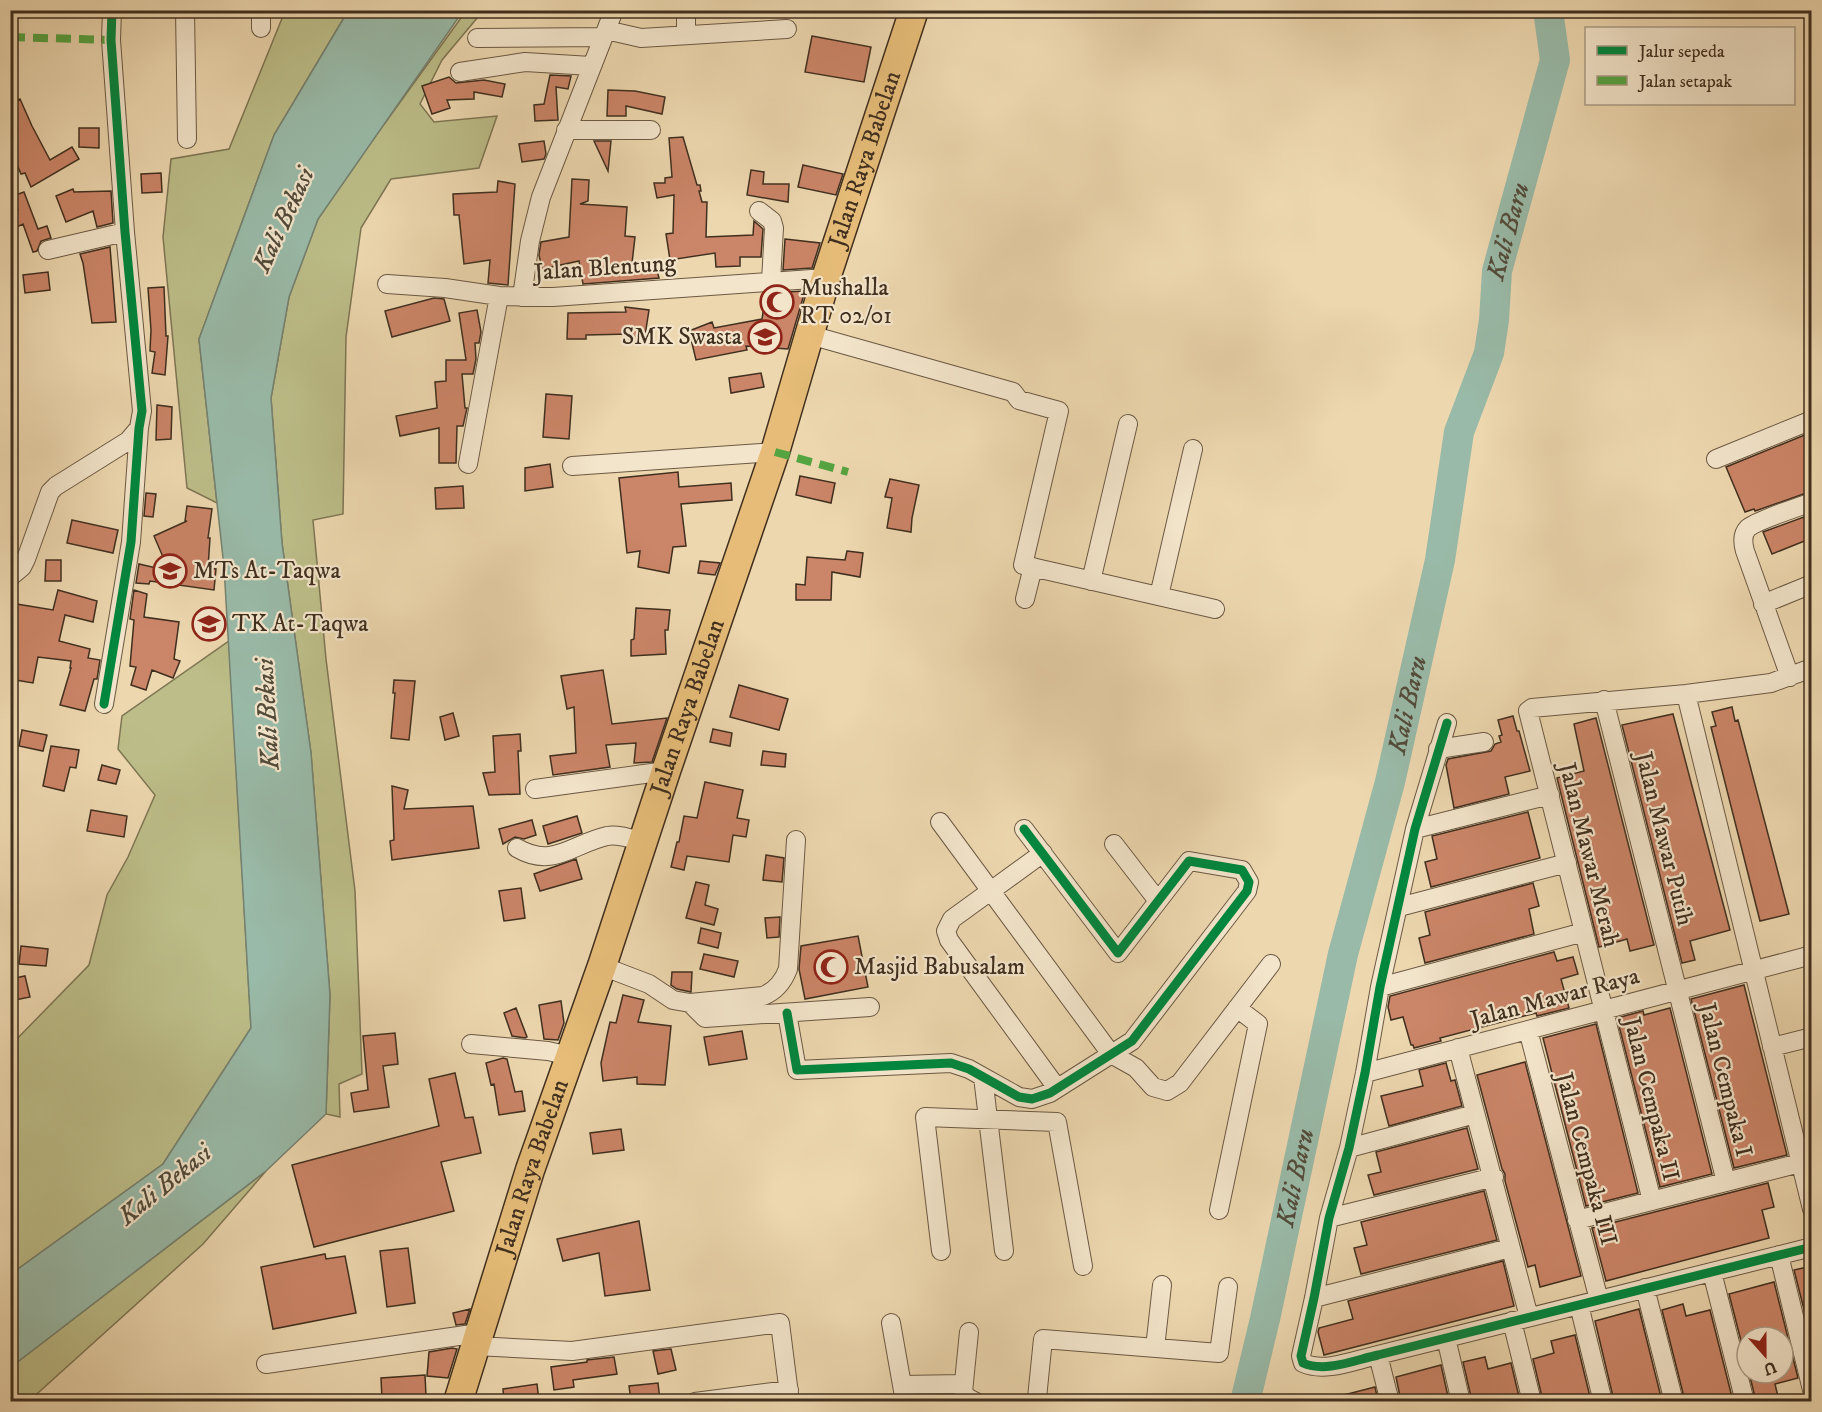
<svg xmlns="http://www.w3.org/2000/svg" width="1822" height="1412" font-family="'IM FELL DW Pica',serif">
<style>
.green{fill:#bcbd88;stroke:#7e7654;stroke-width:1.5}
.water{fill:#99baa8;stroke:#758271;stroke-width:1.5}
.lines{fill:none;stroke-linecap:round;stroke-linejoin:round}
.river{stroke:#99baa8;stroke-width:30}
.building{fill:#cb8568;stroke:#402f1f;stroke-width:1.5}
.street-casing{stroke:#6b5943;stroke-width:20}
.primary-casing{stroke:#402f1f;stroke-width:31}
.street{stroke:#f3e5cb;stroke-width:18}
.primary{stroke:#e6bc78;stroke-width:28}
.quiet{stroke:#54a441;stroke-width:8;stroke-dasharray:15 8;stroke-linecap:butt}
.cycleway-casing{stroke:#f3e5cb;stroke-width:13}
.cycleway{stroke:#00873e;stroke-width:9}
.labels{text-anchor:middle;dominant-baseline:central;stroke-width:4.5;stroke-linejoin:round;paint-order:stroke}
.street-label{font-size:24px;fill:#402f1f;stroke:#f3e5cb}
.poi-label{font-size:24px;fill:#402f1f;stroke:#f3e5cb;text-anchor:start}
.water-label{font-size:26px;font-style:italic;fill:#524b3a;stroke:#f3e5cb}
</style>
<rect width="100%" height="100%" fill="#edd7af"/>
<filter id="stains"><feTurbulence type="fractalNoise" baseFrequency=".00333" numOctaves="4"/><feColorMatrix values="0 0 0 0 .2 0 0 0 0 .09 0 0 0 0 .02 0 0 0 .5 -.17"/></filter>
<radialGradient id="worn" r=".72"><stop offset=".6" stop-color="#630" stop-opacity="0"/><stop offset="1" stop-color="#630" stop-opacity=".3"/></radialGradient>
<path class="green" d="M 285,11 L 348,11 L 274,135 L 199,339 L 217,503 L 187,488 L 163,237 L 171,159 L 229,149 Z
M 466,11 L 483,11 L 442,60 L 420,104 L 434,122 L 497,116 L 479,168 L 391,179 L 361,228 L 346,337 L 343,514 L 313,520 L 326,659 L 355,891 L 362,1074 L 339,1084 L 340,1117 L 326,1114 L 330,995 L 311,753 L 282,543 L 271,398 L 289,297 L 318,219 L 372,141 Z
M 229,641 L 251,1028 L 163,1164 L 11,1274 L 11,1045 L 89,965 L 107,895 L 128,857 L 155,795 L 118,749 L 122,716 Z
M 266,1171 L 203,1244 L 29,1401 L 11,1402 L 11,1367 Z"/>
<path class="water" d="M 348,11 L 463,11 L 318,219 L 289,297 L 271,398 L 282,543 L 311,753 L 330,995 L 326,1114 L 266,1171 L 11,1367 L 11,1274 L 163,1164 L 251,1028 L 224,567 L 199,339 L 274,135 Z"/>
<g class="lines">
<path class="river" id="s1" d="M 1245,1402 L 1265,1319 L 1343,954 L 1390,782 L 1440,560 L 1459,432 L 1489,353 L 1494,320 L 1497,271 L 1555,60 L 1548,10"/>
</g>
<path class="building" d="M 812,36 L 871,47 L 864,82 L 805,72 Z
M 550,75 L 571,76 L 568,89 L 556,87 L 558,120 L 535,121 L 534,105 L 544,104 Z
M 449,77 L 456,83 L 484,80 L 505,84 L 502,97 L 474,92 L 474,99 L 447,100 L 450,108 L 432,114 L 422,86 Z
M 608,90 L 635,91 L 665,97 L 662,114 L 626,106 L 626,116 L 607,116 Z
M 20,99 L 32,126 L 50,160 L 72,147 L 79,159 L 31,187 L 25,173 L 21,174 L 10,148 L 10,103 Z
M 79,128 L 99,128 L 99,148 L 79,147 Z
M 683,137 L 697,185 L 700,185 L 701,191 L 699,191 L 702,202 L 707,202 L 706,237 L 753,235 L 754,221 L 763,229 L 761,257 L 740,257 L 740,266 L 716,267 L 715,253 L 670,260 L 666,234 L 673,233 L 674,195 L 657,198 L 654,183 L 665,183 L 665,178 L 672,177 L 669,138 Z
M 544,141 L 546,154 L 544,159 L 522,162 L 519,144 Z
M 594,141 L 611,141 L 608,171 Z
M 803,165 L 843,174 L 836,195 L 798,187 Z
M 751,170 L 764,172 L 763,184 L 789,184 L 788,202 L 747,195 Z
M 161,173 L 162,192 L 142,193 L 141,174 Z
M 572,179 L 589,180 L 588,201 L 580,204 L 627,207 L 625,236 L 635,237 L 631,272 L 656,267 L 659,278 L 583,284 L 579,261 L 542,269 L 539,255 L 541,242 L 569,237 Z
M 498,181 L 515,184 L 508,285 L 488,283 L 490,260 L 464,264 L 459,215 L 454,215 L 453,194 L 497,192 Z
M 73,189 L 74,192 L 111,191 L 113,223 L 97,227 L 93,211 L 66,222 L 56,196 Z
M 24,192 L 38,229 L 47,226 L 51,238 L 41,241 L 37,251 L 33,252 L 23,224 L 10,230 L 10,213 L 18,210 L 13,196 Z
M 785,239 L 820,243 L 812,268 L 783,270 Z
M 110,247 L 116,322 L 92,323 L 83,263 L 80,254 Z
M 48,272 L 50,290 L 25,293 L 23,275 Z
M 164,287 L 166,336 L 168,336 L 165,375 L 152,373 L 155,352 L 150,351 L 151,330 L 148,288 Z
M 805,291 L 788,349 L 746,346 L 747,350 L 696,360 L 689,331 L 712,322 L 714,328 L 762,319 L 766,293 Z
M 434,298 L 444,299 L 450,321 L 392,337 L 385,311 Z
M 625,307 L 649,310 L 644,342 L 629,340 L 630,334 L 586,335 L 586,339 L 567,339 L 568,313 L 626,312 Z
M 477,310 L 481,332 L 479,343 L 475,343 L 476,359 L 473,374 L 462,374 L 465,408 L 467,408 L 463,426 L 457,426 L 456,463 L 439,463 L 439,428 L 400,436 L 396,416 L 437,408 L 435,382 L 446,381 L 446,360 L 466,360 L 459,313 Z
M 761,373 L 764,387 L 731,393 L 729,378 Z
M 546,394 L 572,396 L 569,439 L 543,437 Z
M 157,405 L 172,407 L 171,439 L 156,440 Z
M 1812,432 L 1812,491 L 1755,511 L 1754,509 L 1745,512 L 1726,467 Z
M 550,464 L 553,487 L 525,491 L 525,468 Z
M 678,472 L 679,487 L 731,483 L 732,500 L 681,504 L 686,546 L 673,547 L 669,573 L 638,567 L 640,551 L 627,553 L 619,478 Z
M 800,476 L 835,483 L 831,503 L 796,495 Z
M 890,479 L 919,485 L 912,518 L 911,532 L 887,528 L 892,498 L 885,497 Z
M 463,486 L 464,508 L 436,509 L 435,488 Z
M 146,493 L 156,494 L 153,517 L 144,516 Z
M 187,506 L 212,509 L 208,538 L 210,538 L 208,568 L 216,569 L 214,590 L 150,581 L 149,584 L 136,583 L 139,564 L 169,571 L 154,536 L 187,521 L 185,521 Z
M 1812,514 L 1812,538 L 1772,554 L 1763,532 Z
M 72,520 L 118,530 L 113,553 L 67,543 Z
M 847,551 L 863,553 L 860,577 L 832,572 L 831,600 L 796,600 L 796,584 L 805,585 L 807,557 L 845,560 Z
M 46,560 L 61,560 L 61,581 L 45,581 Z
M 700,561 L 720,563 L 715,575 L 698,573 Z
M 58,590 L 97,601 L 93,622 L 65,615 L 59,641 L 90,649 L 88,658 L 100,660 L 97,679 L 94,679 L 85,711 L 60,705 L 71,668 L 70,668 L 71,661 L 38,657 L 33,683 L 10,679 L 10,603 L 53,610 Z
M 134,590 L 147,594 L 144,617 L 179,622 L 174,659 L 180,661 L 173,678 L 152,670 L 146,690 L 131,685 L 136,667 L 130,666 L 134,620 L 130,619 Z
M 636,608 L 670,610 L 668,630 L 665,630 L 666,654 L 631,656 L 631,640 L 634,639 Z
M 201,609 L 223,616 L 217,637 L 195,631 Z
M 603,670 L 612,724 L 667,718 L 652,762 L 634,763 L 636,743 L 606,745 L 610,767 L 553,775 L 550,756 L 576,753 L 574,707 L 567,709 L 561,676 Z
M 394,680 L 415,681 L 409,740 L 391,738 L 395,693 L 393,693 Z
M 739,685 L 788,699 L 779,730 L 730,717 Z
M 1732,707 L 1735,721 L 1738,720 L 1789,914 L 1760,921 L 1711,727 L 1716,726 L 1712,712 Z
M 453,713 L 459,736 L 445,740 L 440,717 Z
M 1673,714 L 1730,930 L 1690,941 L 1695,960 L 1682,963 L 1622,725 Z
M 1513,716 L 1517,731 L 1519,731 L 1530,771 L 1505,777 L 1509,794 L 1454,808 L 1446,765 L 1448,759 L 1491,751 L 1495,744 L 1501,742 L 1499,736 L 1502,735 L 1498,720 Z
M 1596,718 L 1654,945 L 1630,951 L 1627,939 L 1599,947 L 1557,778 L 1584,771 L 1574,724 Z
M 713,729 L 732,733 L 730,746 L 710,742 Z
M 22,730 L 47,735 L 43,751 L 19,746 Z
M 520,734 L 521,751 L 518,751 L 520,794 L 489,795 L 483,773 L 495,772 L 493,736 Z
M 51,746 L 79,750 L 76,768 L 70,767 L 64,791 L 43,786 Z
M 763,751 L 786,754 L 785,767 L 761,765 Z
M 102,765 L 120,770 L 116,784 L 98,780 Z
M 705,782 L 743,790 L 737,818 L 749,820 L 746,837 L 733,835 L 729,862 L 687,856 L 684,870 L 671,867 L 677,842 L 679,842 L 684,816 L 697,818 Z
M 392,786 L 408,790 L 404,809 L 473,806 L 479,848 L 392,860 L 390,841 L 394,840 Z
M 91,810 L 127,816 L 124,837 L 87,831 Z
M 1528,812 L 1540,858 L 1431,887 L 1425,862 L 1437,859 L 1432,836 Z
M 577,816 L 582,833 L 548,844 L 543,826 Z
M 532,820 L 536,835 L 524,839 L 515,837 L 503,844 L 499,829 Z
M 766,855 L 784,858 L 782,882 L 763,880 Z
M 576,859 L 582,879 L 540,891 L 534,874 Z
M 696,882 L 709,885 L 705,905 L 718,909 L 714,925 L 686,918 Z
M 1533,883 L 1539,906 L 1529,909 L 1534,934 L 1425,963 L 1419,938 L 1430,935 L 1425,912 Z
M 521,888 L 525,918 L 504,921 L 499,891 Z
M 780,917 L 779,937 L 767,938 L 765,918 Z
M 701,928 L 721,933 L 718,948 L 698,943 Z
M 858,936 L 868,987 L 805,999 L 799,969 L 801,946 Z
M 21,946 L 48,949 L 46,966 L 19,964 Z
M 1554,952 L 1557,961 L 1573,957 L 1578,974 L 1561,979 L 1569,1008 L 1537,1016 L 1536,1013 L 1532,1014 L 1440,1038 L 1441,1041 L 1414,1048 L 1413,1045 L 1411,1045 L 1403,1017 L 1391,1020 L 1388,1007 L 1390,996 Z
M 704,954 L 738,961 L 734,977 L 700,969 Z
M 672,972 L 692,972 L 691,992 L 677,989 L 671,985 Z
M 25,976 L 30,997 L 10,1001 L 10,979 Z
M 1744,985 L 1787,1155 L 1734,1168 L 1691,999 Z
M 623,995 L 644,1000 L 638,1022 L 671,1026 L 665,1085 L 637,1084 L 637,1077 L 603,1081 L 601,1063 L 610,1022 L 616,1023 Z
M 561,1001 L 564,1023 L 558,1040 L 544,1039 L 539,1005 Z
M 516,1008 L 527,1037 L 525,1038 L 512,1036 L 504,1013 Z
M 1670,1008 L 1712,1174 L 1660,1187 L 1617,1018 L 1643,1011 L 1644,1015 Z
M 1596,1024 L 1638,1193 L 1586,1206 L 1543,1038 Z
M 742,1031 L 747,1059 L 709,1065 L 704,1037 Z
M 395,1033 L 398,1064 L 383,1066 L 389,1107 L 354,1112 L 351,1093 L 368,1090 L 363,1036 Z
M 503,1058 L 507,1059 L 515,1092 L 522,1091 L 525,1111 L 499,1115 L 494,1084 L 491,1085 L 486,1063 Z
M 1525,1062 L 1581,1276 L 1540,1287 L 1535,1265 L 1528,1267 L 1505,1181 L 1505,1174 L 1502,1169 L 1477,1075 Z
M 1446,1063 L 1451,1081 L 1455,1080 L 1462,1106 L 1389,1126 L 1381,1096 L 1423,1086 L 1419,1070 Z
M 455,1073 L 465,1118 L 473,1117 L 481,1153 L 441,1162 L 454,1211 L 314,1247 L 292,1165 L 439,1126 L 429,1079 Z
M 1467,1128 L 1478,1169 L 1374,1195 L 1368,1175 L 1381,1172 L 1376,1152 Z
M 621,1129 L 624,1150 L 593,1154 L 590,1133 Z
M 1768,1183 L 1774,1207 L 1762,1210 L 1769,1238 L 1606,1281 L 1592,1228 Z
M 1484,1191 L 1497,1240 L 1361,1274 L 1354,1248 L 1367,1245 L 1361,1222 Z
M 639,1221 L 650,1290 L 605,1296 L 599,1253 L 563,1261 L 557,1239 Z
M 408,1248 L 415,1303 L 387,1307 L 380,1251 Z
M 325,1254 L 326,1259 L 345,1256 L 356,1313 L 273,1329 L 261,1267 Z
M 1503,1261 L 1514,1306 L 1324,1355 L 1318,1332 L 1319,1328 L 1353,1319 L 1348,1301 Z
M 1812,1266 L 1812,1341 L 1794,1270 Z
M 1774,1282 L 1798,1378 L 1775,1384 L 1779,1401 L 1756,1401 L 1749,1373 L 1783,1373 L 1783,1337 L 1747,1337 L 1747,1364 L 1729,1294 Z
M 1683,1304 L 1686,1316 L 1710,1310 L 1733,1401 L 1685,1401 L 1662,1310 Z
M 470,1309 L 465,1324 L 456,1325 L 453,1313 Z
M 1639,1309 L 1662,1401 L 1614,1401 L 1595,1321 Z
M 1575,1335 L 1591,1401 L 1543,1401 L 1533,1359 L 1554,1353 L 1551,1341 Z
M 452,1348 L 457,1349 L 448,1378 L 427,1376 L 429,1352 Z
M 671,1349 L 676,1370 L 658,1374 L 653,1351 Z
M 614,1357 L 617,1374 L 573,1380 L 574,1387 L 554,1390 L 551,1367 L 587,1362 L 587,1360 Z
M 1485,1357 L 1488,1369 L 1511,1363 L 1520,1401 L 1472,1401 L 1463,1362 Z
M 1441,1365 L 1449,1401 L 1401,1401 L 1396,1377 Z
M 425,1375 L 426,1396 L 382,1399 L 381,1378 Z
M 658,1383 L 660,1401 L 631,1401 L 629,1386 Z
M 537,1384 L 539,1401 L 504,1401 L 503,1389 Z
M 1375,1387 L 1378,1401 L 1337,1401 L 1336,1397 Z"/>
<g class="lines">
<defs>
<path id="street" d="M 185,10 L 187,139
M 686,10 L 686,35
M 261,28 L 261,10
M 606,30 L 641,38 L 787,29
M 477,38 L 603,37
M 460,72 L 525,62 L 591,66
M 566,130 L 651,130
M 759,211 L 772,221 L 774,228 L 771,281
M 48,250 L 125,232
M 387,284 L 445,288 L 499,296 L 553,297 L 826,278
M 522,297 L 530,241 L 541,197 L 614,10
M 810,335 L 1013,392 L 1019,400 L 1059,411 L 1023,565 L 1215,609
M 1716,459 L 1812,420
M 468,464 L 499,296
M 572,466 L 775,452
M 10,577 L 22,567 L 26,559 L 50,492 L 56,486 L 128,441 L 139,428
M 1091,581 L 1128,424
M 1159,596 L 1193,449
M 1025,599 L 1033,567
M 1763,604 L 1812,584
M 1790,677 L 1745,551 C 1743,544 1742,534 1748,528 C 1758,520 1798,507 1812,502
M 1686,694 L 1812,1209
M 1604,700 L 1726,1182
M 104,704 L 131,542 L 139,428 L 142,411 L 125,232 L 111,40 L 112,10
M 1447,723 L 1415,829 L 1380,987 L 1365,1073 L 1349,1148 L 1329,1218 L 1314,1298 L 1301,1356 L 1303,1363 C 1325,1373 1355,1360 1378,1355 L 1812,1247
M 1438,749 L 1484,742
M 535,789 L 666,771
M 940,822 L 1111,1054 L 1136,1068 L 1153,1087 L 1167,1091 L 1180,1083 L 1271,964
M 1415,829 L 1550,795
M 1114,844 L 1158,901
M 517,848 C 553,869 572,844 607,836 C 619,834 632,839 644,842
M 1043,853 L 952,919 L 946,931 L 949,940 L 1057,1088
M 1399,907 L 1567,863
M 602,966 L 649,984 L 673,1000 L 690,1003 L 763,996 C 776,991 783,982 788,969 L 796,840
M 1380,987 L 1584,932
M 690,1003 L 705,1018 L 870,1007
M 787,1013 L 797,1070 L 951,1063 L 969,1069 L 1019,1097 L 1032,1099 L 1050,1093 L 1132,1041 L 1247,891 L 1249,882 L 1242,870 L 1189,861 L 1118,953 L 1024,829
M 1528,1030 L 1599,1300
M 471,1044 L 548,1051 L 570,1056
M 1772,1047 L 1812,1037
M 1458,1048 L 1529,1317
M 1365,1073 L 1812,955
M 983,1077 L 1004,1251
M 1349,1148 L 1475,1114
M 1652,1201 L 1528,711 L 1532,708 L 1686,694 L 1771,683 L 1812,668
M 1219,1210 L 1258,1024 L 1237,1008
M 1329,1218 L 1494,1177
M 1577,1220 L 1800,1163
M 941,1251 L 925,1117 L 1057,1122 L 1083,1266
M 1779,1255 L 1812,1390
M 1712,1272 L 1745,1402
M 1645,1288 L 1674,1402
M 1314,1298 L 1510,1248
M 1579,1305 L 1603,1402
M 1512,1321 L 1532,1402
M 891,1323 L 905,1402
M 969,1332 L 963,1392 L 968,1398 L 976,1402
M 1446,1338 L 1461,1402
M 475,1346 L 572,1351 L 780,1323 L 790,1402
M 1155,1348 L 1162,1285
M 1378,1355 L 1390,1402
M 266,1364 L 479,1333
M 902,1385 L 963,1384
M 695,1402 L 789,1390
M 1034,1402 L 1037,1398 L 1043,1339 L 1219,1353 L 1228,1287"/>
<g id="primary">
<path id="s2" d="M 458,1402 L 530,1170 L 602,966 L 666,771 L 775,452 L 826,278 L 914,10"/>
</g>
</defs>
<use href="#street" class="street-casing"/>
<use href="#primary" class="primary-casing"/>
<use href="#street" class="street"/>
<use href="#primary" class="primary"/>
<path class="quiet" d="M 10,37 L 111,40
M 775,452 L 848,472"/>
<defs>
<path id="cycleway" d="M 104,704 L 131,542 L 139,428 L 142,411 L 125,232 L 111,40 L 112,10
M 1447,723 L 1415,829 L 1380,987 L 1365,1073 L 1349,1148 L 1329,1218 L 1314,1298 L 1301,1356 L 1303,1363 C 1325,1373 1355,1360 1378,1355 L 1812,1247
M 787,1013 L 797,1070 L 951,1063 L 969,1069 L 1019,1097 L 1032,1099 L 1050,1093 L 1132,1041 L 1247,891 L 1249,882 L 1242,870 L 1189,861 L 1118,953 L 1024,829"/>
</defs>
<use href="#cycleway" class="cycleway-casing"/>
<use href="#cycleway" class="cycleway"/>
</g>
<defs>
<symbol id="mosque-ring" viewBox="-11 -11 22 22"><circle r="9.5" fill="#f3e5cb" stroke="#8f2418" stroke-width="1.5"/><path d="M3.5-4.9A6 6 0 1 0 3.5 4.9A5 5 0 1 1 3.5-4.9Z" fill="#8f2418"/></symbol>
<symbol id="school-ring" viewBox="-11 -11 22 22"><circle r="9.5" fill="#f3e5cb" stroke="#8f2418" stroke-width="1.5"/><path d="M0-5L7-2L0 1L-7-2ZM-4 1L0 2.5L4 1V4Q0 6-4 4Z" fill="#8f2418"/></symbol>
</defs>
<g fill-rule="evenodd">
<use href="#mosque-ring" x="758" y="283" width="38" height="38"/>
<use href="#school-ring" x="746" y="318" width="38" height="38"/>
<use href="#school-ring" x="151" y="552" width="38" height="38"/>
<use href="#school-ring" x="190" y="605" width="38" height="38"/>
<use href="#mosque-ring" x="812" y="948" width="38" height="38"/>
</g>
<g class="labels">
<g class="street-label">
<text stroke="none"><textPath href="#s2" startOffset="1308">Jalan Raya Babelan</textPath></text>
<text transform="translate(605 268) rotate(-4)">Jalan Blentung</text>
<text stroke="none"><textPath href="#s2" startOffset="732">Jalan Raya Babelan</textPath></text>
<text transform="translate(1664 839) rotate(76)">Jalan Mawar Putih</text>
<text transform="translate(1589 855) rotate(76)">Jalan Mawar Merah</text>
<text transform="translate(1555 998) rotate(-15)">Jalan Mawar Raya</text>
<text transform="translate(1725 1080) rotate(76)">Jalan Cempaka I</text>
<text transform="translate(1651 1099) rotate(76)">Jalan Cempaka II</text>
<text transform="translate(1586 1159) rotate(75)">Jalan Cempaka III</text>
<text stroke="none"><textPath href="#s2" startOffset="246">Jalan Raya Babelan</textPath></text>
</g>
<g class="poi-label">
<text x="800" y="288">Mushalla<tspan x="800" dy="28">RT 02/01</tspan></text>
<text x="742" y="337" text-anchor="end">SMK Swasta</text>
<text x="193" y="571">MTs At-Taqwa</text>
<text x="232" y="624">TK At-Taqwa</text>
<text x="854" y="967">Masjid Babusalam</text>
</g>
<g class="water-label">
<text transform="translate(284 220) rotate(-65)">Kali Bekasi</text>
<text stroke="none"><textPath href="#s1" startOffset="1202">Kali Baru</textPath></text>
<text stroke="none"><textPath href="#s1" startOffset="716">Kali Baru</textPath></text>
<text transform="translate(268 714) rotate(-93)">Kali Bekasi</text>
<text stroke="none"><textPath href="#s1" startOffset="230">Kali Baru</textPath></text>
<text transform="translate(165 1185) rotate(-39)">Kali Bekasi</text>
</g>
</g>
<rect width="1822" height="1412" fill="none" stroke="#edd7af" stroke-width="36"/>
<rect x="12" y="12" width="1798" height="1388" fill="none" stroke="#402f1f" stroke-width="3"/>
<rect x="18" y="18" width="1786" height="1376" fill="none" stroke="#402f1f" stroke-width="1.5"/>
<rect x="1585" y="27" width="210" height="78" fill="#f3e5cb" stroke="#ab9c86" stroke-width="1.5"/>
<rect x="1597" y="46" width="30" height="9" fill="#00873e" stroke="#ab9c86" stroke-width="1.5"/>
<text x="1639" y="57" font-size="18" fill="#402f1f">Jalur sepeda</text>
<rect x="1597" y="76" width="30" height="9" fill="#54a441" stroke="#ab9c86" stroke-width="1.5"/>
<text x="1639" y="87" font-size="18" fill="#402f1f">Jalan setapak</text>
<g transform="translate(1765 1355) rotate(159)"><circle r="28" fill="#f3e5cb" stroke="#ab9c86" stroke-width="1.5"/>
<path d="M0-4.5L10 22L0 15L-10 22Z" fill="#8f2418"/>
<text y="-9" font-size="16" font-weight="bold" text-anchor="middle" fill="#402f1f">U</text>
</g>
<rect width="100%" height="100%" filter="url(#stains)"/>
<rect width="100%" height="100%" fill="url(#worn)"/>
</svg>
